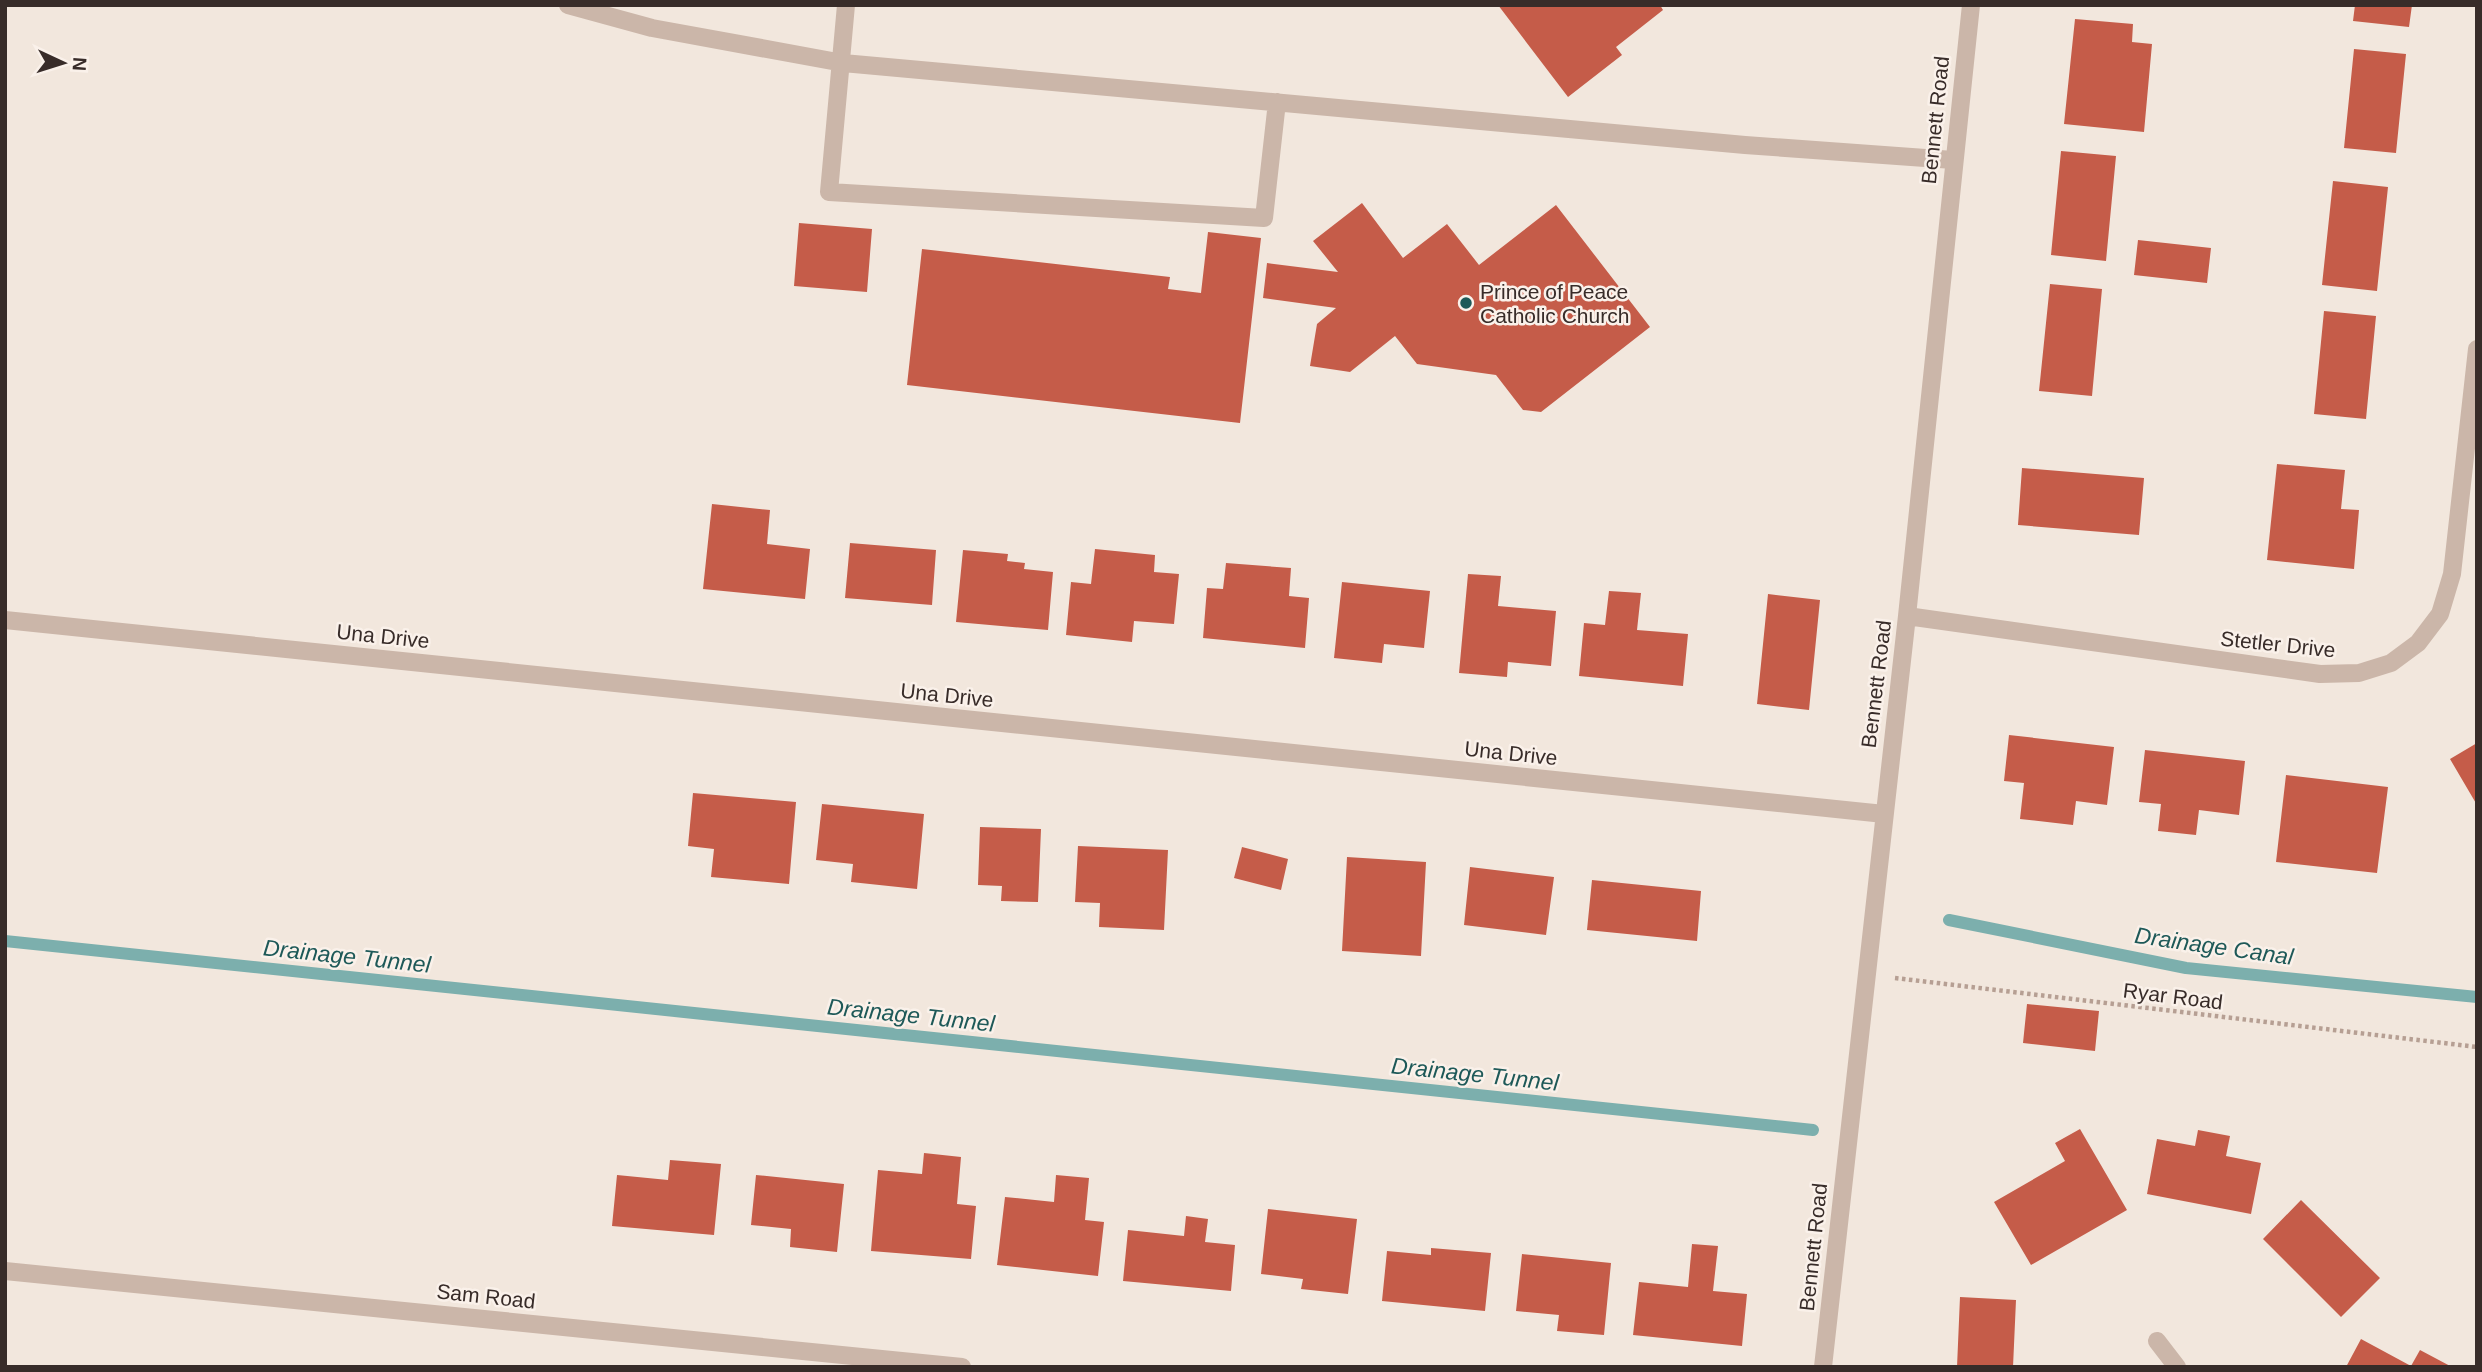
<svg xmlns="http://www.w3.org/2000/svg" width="2482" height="1372" font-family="Helvetica,sans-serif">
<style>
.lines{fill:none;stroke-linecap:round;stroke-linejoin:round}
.stream{stroke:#7cafad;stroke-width:12}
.building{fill:#c55c49}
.path{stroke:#b69f93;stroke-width:4.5;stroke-dasharray:3.5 3.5;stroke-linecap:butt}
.minor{stroke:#cbb6a9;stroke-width:18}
.poi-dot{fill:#1e5958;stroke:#faf1ea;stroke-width:2.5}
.labels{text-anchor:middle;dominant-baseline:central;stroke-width:5;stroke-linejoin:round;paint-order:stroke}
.street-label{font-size:21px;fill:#382c29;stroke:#faf1ea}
.poi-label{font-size:21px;fill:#382c29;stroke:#faf1ea;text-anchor:start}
.water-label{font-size:23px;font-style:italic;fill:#1e5958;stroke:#faf1ea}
</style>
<rect width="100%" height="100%" fill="#f2e7dd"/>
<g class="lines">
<path class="stream" d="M 1949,920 L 2186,968 L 2477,997
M 5,941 L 1813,1130"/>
</g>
<path class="building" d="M 1498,5 L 1660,5 L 1663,10 L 1616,47 L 1622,55 L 1568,97 Z
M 2355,5 L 2412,5 L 2409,27 L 2353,21 Z
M 2075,19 L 2133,24 L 2132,42 L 2152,44 L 2144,132 L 2064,124 Z
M 2354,49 L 2406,54 L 2396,153 L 2344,148 Z
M 2061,151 L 2116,156 L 2106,261 L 2051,255 Z
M 2333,181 L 2388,187 L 2377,291 L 2322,285 Z
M 1362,203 L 1403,258 L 1447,224 L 1479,265 L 1556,205 L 1650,327 L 1541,412 L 1523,410 L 1496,375 L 1417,364 L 1395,336 L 1350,372 L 1310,366 L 1317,324 L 1336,308 L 1263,298 L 1267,263 L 1338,272 L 1313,241 Z
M 799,223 L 872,229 L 867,292 L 794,286 Z
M 1208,232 L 1261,238 L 1240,423 L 907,385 L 922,249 L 1170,277 L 1168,289 L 1201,293 Z
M 2138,240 L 2211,248 L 2207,283 L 2134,275 Z
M 2050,284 L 2102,289 L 2092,396 L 2039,391 Z
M 2324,311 L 2376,316 L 2366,419 L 2314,414 Z
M 2277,464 L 2345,470 L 2341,509 L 2359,510 L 2354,569 L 2267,560 Z
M 2022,468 L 2144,478 L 2139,535 L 2018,525 Z
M 712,504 L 770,510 L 767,544 L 810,549 L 805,599 L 703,589 Z
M 850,543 L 936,550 L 932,605 L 845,598 Z
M 1095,549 L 1155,555 L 1154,572 L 1179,574 L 1174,624 L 1134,621 L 1132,642 L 1066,635 L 1071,582 L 1091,584 Z
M 963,550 L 1008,554 L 1007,561 L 1025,563 L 1024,569 L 1053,572 L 1048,630 L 956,622 Z
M 1226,563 L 1291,568 L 1289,596 L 1309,598 L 1305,648 L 1203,638 L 1207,588 L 1223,589 Z
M 1468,574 L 1501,576 L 1498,606 L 1556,611 L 1551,666 L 1508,662 L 1507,677 L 1459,673 Z
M 1342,582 L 1430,591 L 1424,648 L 1384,644 L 1382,663 L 1334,658 Z
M 1609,591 L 1641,593 L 1637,630 L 1688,634 L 1683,686 L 1579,676 L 1584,623 L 1605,625 Z
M 1768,594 L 1820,600 L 1809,710 L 1757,704 Z
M 2009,735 L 2114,747 L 2107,805 L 2076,801 L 2073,825 L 2020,819 L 2024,783 L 2004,781 Z
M 2477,743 L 2477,805 L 2450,759 Z
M 2145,750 L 2245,761 L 2239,815 L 2199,810 L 2196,835 L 2158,831 L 2161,804 L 2139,802 Z
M 2286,775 L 2388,787 L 2377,873 L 2276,862 Z
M 693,793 L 796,802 L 789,884 L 711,877 L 714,849 L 688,846 Z
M 822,804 L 924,814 L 917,889 L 851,882 L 853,864 L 816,860 Z
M 980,827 L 1041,829 L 1038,902 L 1001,901 L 1002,886 L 978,885 Z
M 1078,846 L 1168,850 L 1164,930 L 1099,927 L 1100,903 L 1075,902 Z
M 1242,847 L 1288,859 L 1281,890 L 1234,878 Z
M 1347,857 L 1426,862 L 1421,956 L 1342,951 Z
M 1470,867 L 1554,877 L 1546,935 L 1464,925 Z
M 1592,880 L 1701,891 L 1697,941 L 1587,930 Z
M 2027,1004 L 2099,1011 L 2095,1051 L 2023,1043 Z
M 2080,1129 L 2127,1210 L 2031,1265 L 1994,1202 L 2065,1161 L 2055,1143 Z
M 2198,1130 L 2230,1136 L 2226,1156 L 2261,1163 L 2251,1214 L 2147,1194 L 2157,1139 L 2195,1146 Z
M 924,1153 L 961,1157 L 957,1204 L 976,1206 L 971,1259 L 871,1251 L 878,1170 L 922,1174 Z
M 670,1160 L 721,1164 L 714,1235 L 612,1226 L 617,1175 L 668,1180 Z
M 756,1175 L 844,1184 L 837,1252 L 790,1247 L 791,1229 L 751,1225 Z
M 1056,1175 L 1089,1178 L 1085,1220 L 1104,1222 L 1098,1276 L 997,1265 L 1005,1197 L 1054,1202 Z
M 2301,1200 L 2380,1278 L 2341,1317 L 2263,1239 Z
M 1268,1209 L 1357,1219 L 1348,1294 L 1301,1289 L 1303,1279 L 1261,1274 Z
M 1186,1216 L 1208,1219 L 1205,1242 L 1235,1245 L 1231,1291 L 1123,1281 L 1128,1230 L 1184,1236 Z
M 1692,1244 L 1718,1246 L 1713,1291 L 1747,1294 L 1742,1346 L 1633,1335 L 1639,1282 L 1688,1287 Z
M 1431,1248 L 1491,1253 L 1485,1311 L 1382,1301 L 1387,1251 L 1431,1255 Z
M 1522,1254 L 1611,1263 L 1604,1335 L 1557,1331 L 1559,1315 L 1516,1311 Z
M 1960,1297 L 2016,1300 L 2013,1367 L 1957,1367 Z
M 2361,1339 L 2411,1366 L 2420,1350 L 2452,1367 L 2346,1367 Z"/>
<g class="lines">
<path class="path" d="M 1895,978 L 2477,1047"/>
<path class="minor" d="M 568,5 L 652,28 L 843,63 L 1745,145 L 1953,160
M 846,5 L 829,192 L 1264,218 L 1277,102
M 1907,616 L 2320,674 L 2359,673 L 2391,663 L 2418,643 L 2440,614 L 2452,574 L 2477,349
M 5,620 L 1884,814
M 5,1271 L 962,1367
M 2157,1341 L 2177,1367
M 1823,1367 L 1907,616 L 1971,5"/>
</g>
<circle class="poi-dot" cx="1466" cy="303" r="7"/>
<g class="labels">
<g class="street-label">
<text transform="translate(1935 120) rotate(-84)">Bennett Road</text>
<text transform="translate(383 636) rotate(6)">Una Drive</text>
<text transform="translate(2278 644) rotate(6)">Stetler Drive</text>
<text transform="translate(1876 684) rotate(-83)">Bennett Road</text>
<text transform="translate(947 695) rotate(6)">Una Drive</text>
<text transform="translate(1511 753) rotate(6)">Una Drive</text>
<text transform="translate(2173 996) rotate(7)">Ryar Road</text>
<text transform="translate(1813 1247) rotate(-84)">Bennett Road</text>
<text transform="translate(486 1296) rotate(6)">Sam Road</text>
</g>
<g class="poi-label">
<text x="1480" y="291">Prince of Peace<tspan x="1480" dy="24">Catholic Church</tspan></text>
</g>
<g class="water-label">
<text transform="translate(2214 946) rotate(8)">Drainage Canal</text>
<text transform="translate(347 956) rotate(6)">Drainage Tunnel</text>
<text transform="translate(911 1015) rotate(6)">Drainage Tunnel</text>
<text transform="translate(1475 1074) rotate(6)">Drainage Tunnel</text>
</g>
</g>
<rect width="2482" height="1372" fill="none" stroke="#382c29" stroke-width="14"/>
<g transform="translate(63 63) rotate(94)" stroke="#faf1ea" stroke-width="5" paint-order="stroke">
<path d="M0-5L12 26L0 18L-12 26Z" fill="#382c29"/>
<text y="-10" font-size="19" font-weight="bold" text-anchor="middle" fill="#382c29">N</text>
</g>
</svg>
